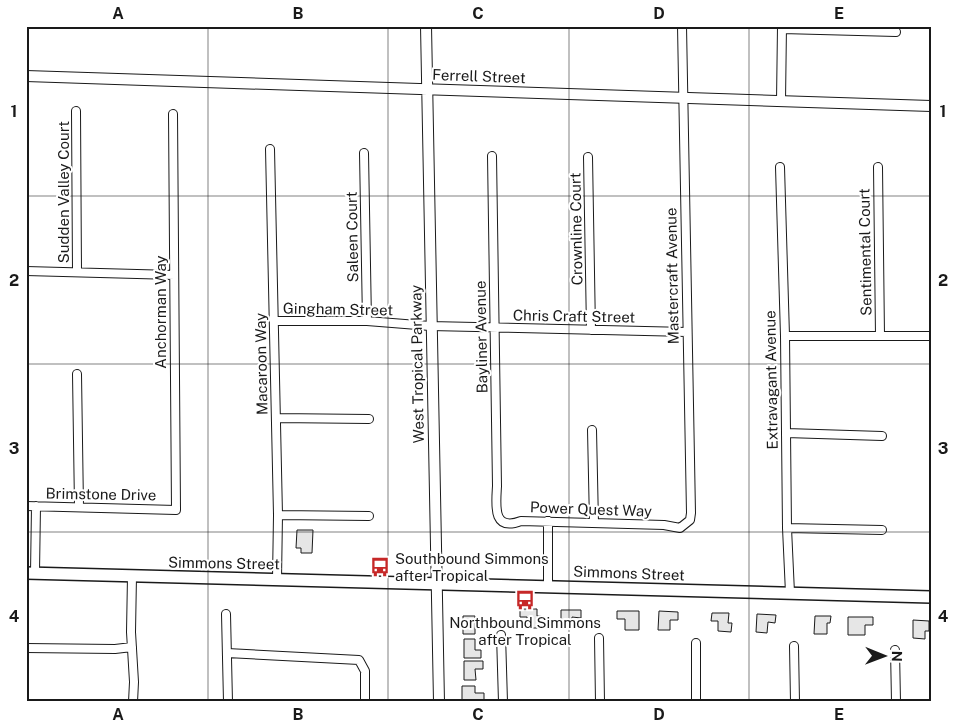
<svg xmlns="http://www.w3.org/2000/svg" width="957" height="728" font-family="'Public Sans',sans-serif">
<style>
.building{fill:#e6e6e6;stroke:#1a1a1a}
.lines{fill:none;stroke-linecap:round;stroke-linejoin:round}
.street-casing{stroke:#1a1a1a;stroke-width:10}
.secondary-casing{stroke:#1a1a1a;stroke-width:12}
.primary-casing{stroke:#1a1a1a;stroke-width:14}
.street{stroke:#fff;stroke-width:8}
.secondary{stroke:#fff;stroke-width:10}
.primary{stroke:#fff;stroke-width:11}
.grid{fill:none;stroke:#1a1a1a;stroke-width:1;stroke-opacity:0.55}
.labels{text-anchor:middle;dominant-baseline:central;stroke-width:4;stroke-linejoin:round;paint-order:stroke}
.street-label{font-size:15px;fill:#1a1a1a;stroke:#fff}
.poi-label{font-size:15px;fill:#1a1a1a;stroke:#fff;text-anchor:start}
.neatline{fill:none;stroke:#1a1a1a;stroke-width:2}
.grid-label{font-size:16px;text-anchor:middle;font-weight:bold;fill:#1a1a1a}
</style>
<rect width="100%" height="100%" fill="#fff"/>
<path class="building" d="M 297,530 L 313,530 L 312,553 L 301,553 L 301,548 L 296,548 Z
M 520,609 L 537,609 L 537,616 L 542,616 L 542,621 L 538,621 L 538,628 L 527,628 L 527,617 L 520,617 Z
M 561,610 L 581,610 L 581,618 L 572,617 L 572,628 L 561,628 Z
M 617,611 L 639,611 L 639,630 L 625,630 L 625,619 L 617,619 Z
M 659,611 L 678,612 L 678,620 L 670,620 L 670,630 L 658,630 Z
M 712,613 L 729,613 L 728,623 L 732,623 L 731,632 L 718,631 L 718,621 L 711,621 Z
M 757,614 L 776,615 L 775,623 L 768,622 L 767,633 L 756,632 Z
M 463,616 L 475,616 L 475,634 L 463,634 Z
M 815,616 L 831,616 L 830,623 L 827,623 L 827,634 L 814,634 Z
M 848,617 L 873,617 L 873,625 L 865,625 L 865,635 L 848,635 Z
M 913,620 L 929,621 L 929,631 L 925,631 L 925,639 L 913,638 Z
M 464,639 L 475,639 L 475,650 L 481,650 L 481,658 L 464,658 Z
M 464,661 L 483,661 L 483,669 L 475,669 L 476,680 L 464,680 Z
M 462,686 L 475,686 L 475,693 L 484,693 L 484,702 L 462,702 Z"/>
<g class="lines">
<defs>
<path id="street" d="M 782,29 L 896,32
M 781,101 L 782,26
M 76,111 L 77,272
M 270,149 L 278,515 L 277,579
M 364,153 L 367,321
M 492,156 L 497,486 C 496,505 492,532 521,521 L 664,525 L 680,528 L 690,520 L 691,513 L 682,26
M 588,157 L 591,330
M 780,167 L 785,336 L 787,528 L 790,593
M 878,167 L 880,336
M 26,271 L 174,275
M 275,321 L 367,321 L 430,326 L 687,332
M 785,336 L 931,336
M 77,374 L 79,507
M 276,418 L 369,419
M 592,430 L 594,523
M 786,433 L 882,436
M 26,506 L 176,510 L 173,114
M 278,515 L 369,516
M 787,528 L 882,530
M 35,573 L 36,506
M 132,576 L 131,632 L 134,682 L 133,702
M 548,586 L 548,521
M 226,614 L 228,702
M 501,635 L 503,702
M 599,638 L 600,702
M 696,643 L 696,702
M 794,646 L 795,702
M 26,648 L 115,649 L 132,647
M 895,650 L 896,702
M 227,653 L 359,660 L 365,671 L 365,702"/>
<path id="secondary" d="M 426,26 L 439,702
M 26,76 L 931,106"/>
<path id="primary" d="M 26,573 L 931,597"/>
</defs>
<use href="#street" class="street-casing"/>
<use href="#secondary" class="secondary-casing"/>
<use href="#primary" class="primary-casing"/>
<use href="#street" class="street"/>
<use href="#secondary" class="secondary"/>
<use href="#primary" class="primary"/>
</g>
<path class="grid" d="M 208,26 L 208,702M 388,26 L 388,702M 569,26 L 569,702M 749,26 L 749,702M 26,196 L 931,196M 26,364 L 931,364M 26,532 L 931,532"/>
<defs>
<symbol id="bus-bare" viewBox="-9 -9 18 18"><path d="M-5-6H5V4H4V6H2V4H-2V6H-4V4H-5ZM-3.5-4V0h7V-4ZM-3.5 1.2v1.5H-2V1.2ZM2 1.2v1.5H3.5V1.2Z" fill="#c62828" stroke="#fff" stroke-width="2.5" paint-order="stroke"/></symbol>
</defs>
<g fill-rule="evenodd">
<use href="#bus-bare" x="366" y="553" width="28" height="28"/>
<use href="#bus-bare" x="511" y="586" width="28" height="28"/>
</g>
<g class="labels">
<g class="street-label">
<text transform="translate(479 76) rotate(2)">Ferrell Street</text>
<text transform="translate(63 192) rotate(-90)">Sudden Valley Court</text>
<text transform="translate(576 229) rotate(-91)">Crownline Court</text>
<text transform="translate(352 237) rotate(-91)">Saleen Court</text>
<text transform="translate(865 252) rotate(-91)">Sentimental Court</text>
<text transform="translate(672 276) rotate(-91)">Mastercraft Avenue</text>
<text transform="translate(338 309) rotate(1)">Gingham Street</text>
<text transform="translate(160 312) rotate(-90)">Anchorman Way</text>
<text transform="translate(574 316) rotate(1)">Chris Craft Street</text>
<text transform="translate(481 337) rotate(-91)">Bayliner Avenue</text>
<text transform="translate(261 364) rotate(-91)">Macaroon Way</text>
<text transform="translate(417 364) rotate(-91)">West Tropical Parkway</text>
<text transform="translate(771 380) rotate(-91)">Extravagant Avenue</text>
<text transform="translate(101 494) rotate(1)">Brimstone Drive</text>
<text transform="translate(591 509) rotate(2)">Power Quest Way</text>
<text transform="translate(224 563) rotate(1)">Simmons Street</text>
<text transform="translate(629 573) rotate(2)">Simmons Street</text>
</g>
<g class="poi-label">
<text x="395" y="558">Southbound Simmons<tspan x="395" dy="17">after Tropical</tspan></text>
<text x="525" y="622" text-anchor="middle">Northbound Simmons<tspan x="525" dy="17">after Tropical</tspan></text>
</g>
</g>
<rect width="957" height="728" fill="none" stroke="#ffffff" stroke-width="55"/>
<g transform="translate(884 656) rotate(91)" stroke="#ffffff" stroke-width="4" paint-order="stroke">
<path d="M0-4L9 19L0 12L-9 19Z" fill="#1a1a1a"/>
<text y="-8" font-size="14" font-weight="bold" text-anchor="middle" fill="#1a1a1a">N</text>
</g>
<rect x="28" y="28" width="902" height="672" class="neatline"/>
<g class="grid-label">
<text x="118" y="19">A</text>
<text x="298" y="19">B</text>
<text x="478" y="19">C</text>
<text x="659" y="19">D</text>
<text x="839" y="19">E</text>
<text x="14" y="117">1</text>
<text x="943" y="117">1</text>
<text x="14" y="286">2</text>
<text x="943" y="286">2</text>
<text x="14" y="454">3</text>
<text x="943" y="454">3</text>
<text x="14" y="622">4</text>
<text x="943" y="622">4</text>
<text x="118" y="720">A</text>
<text x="298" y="720">B</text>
<text x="478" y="720">C</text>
<text x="659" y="720">D</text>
<text x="839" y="720">E</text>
</g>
</svg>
